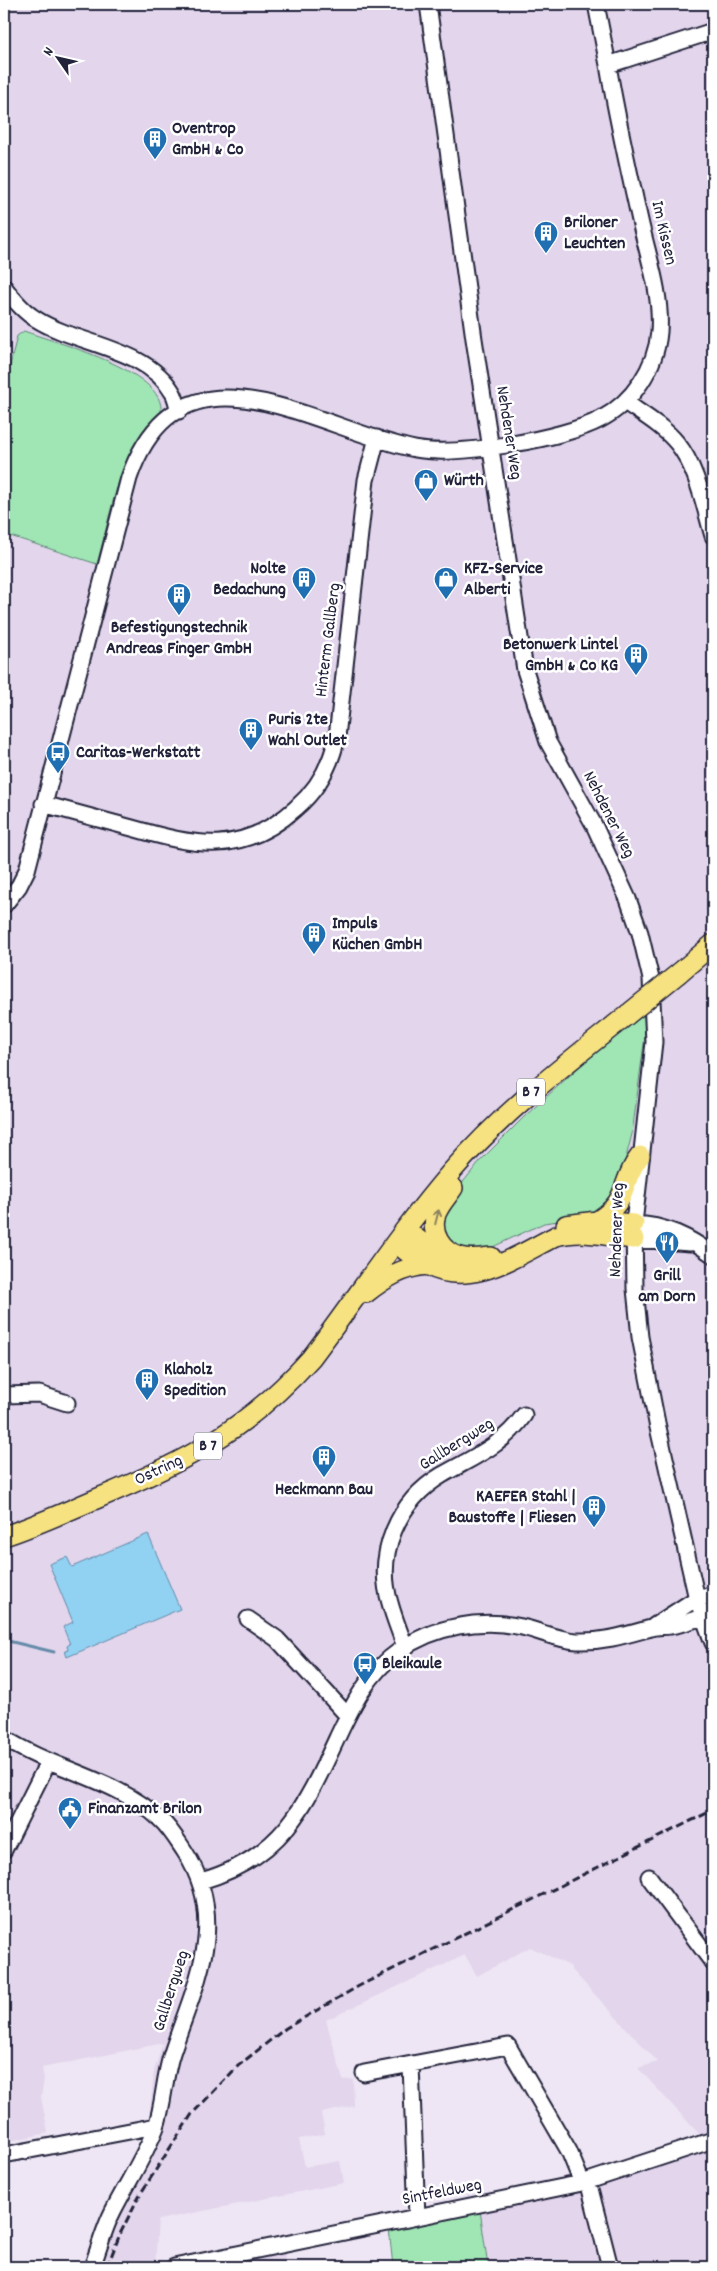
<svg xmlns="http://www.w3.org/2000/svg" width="717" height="2271" font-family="Dekko,sans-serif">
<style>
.built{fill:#e2d5ec}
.green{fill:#9fe6b4;stroke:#608478}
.water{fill:#91d1f2;stroke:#658ba9}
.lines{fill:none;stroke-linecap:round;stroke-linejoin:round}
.stream{stroke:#658ba9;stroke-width:3}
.minor-casing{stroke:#22223b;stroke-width:19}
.major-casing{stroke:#22223b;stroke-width:22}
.minor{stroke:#fff;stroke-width:15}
.major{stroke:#f7e281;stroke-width:19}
.rail{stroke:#22223b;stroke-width:3;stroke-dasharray:8 4;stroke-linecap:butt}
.major-bridge-casing{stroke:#22223b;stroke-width:22;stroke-linecap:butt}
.major-bridge{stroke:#f7e281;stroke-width:19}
.oneway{stroke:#8c825e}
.labels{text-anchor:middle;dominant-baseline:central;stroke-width:5;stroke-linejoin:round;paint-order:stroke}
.shield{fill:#fff;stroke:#646476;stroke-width:1}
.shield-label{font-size:16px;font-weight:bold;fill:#22223b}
.poi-label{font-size:18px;font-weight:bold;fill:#22223b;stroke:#fff;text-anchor:start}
.street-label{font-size:18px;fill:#22223b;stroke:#fff}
</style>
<rect width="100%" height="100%" fill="#eee6f4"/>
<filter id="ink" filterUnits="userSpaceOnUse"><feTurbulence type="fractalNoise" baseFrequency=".02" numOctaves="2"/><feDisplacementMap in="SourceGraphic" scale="10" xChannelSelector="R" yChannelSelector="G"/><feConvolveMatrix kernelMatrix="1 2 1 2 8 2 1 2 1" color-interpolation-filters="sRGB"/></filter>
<g filter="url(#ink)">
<path class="built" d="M 4,4 L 713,4 L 713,2267 L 488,2267 L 480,2210 L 557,2182 L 701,2136 L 638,2068 L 658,2062 L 572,1970 L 570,1966 L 530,1947 L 477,1976 L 465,1955 L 326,2020 L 343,2080 L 353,2079 L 354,2106 L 321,2113 L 325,2134 L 299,2139 L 305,2167 L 340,2161 L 344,2183 L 158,2220 L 155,2265 L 286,2239 L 284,2267 L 84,2267 L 149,2120 L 154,2071 L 163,2043 L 42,2068 L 44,2079 L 41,2097 L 48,2133 L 4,2142 Z"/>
<path class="green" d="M 24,331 C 53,342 166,370 161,412 C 159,427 139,438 131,451 C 116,479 106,532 97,564 L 4,534 L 4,391 L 17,336 Z
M 644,1013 L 645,1036 L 632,1134 L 620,1181 L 608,1206 L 580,1218 L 544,1223 L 482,1252 L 464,1253 L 449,1244 L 440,1232 L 452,1196 L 480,1161 L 524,1117 L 608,1041 Z
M 480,2210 L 488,2267 L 393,2267 L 389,2228 Z"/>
<path class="water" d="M 148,1534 L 180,1609 L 67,1657 L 65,1651 L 68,1650 L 67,1646 L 70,1644 L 63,1627 L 73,1622 L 49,1564 L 67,1557 L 72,1567 Z"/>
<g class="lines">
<path class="stream" d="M 4,1640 L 54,1652"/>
<defs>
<path id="minor" d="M 428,4 L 474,339 L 525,670 L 548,742 L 594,825 L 628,899 L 640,933 L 651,979 L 654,1042 L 634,1224 L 635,1289 L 640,1337 L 657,1423 L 697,1599 L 713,1643
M 596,4 L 608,65
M 4,287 C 13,299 24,312 36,319 C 77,345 147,347 173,393 C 176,398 177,405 179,411
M 625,402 C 642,414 663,426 677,443 C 697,467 704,506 713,536
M 43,804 C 73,812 102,820 132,828 C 195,846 242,857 296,808 C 318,789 331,765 337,737 L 366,480 L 377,438
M 4,905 L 19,886 L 27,870 L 129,478 C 181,329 316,430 415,449 C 457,457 563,439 601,419 C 633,402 656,367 659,332 C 662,297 649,259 641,225 C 629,172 617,119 608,65 L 713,31
M 634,1224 C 665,1225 689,1237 713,1255
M 634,1239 L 690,1243
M 4,1395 L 39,1394 L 67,1403
M 248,1619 L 277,1639 L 347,1715
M 654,1626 L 691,1602 L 713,1594
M 405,1647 C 400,1632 394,1618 390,1603 C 375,1554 398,1501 442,1475 C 473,1457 503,1446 524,1415
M 4,1738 C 53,1770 117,1779 160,1819 C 170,1828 177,1840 185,1852 C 230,1922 195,1983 172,2053 C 164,2077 164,2103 156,2127 C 145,2156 127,2183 113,2211 C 104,2228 99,2249 92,2267
M 4,1850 L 48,1762
M 649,1877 L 713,1963
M 201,1881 C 282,1858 305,1807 338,1736 C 353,1704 369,1672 399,1651 C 433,1626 481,1618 522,1627 C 540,1631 558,1640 577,1641 C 604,1642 626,1635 651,1628 C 657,1626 664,1627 670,1626 C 685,1624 699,1618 713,1613
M 411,2065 L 417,2217
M 364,2073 L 508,2046 L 569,2151 L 582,2183
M 4,2155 L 156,2126
M 588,2181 L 610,2267
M 174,2267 L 582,2183 L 713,2140"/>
<path id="major" d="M 679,973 L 713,944
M 453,1188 C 447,1197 440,1204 436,1214 C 430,1233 441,1252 460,1257 C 470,1260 481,1258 491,1257
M 597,1221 C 631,1200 619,1183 640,1156
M 566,1225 L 597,1221 L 634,1224
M 406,1230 L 447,1263 L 458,1266
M 396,1243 C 406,1251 416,1260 427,1265 C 472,1289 517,1255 556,1236 C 581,1229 609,1236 634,1239
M 366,1293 C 385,1278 403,1267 427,1265
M 4,1536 C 35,1526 65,1512 96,1499 C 185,1462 246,1431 311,1358 C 358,1296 401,1230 452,1171 C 504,1111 566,1064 627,1015"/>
</defs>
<use href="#minor" class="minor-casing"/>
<use href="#major" class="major-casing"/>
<use href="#minor" class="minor"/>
<use href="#major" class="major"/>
<path class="rail" d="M 107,2267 L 120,2234 L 139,2196 L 192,2114 L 239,2065 L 286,2028 L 359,1986 L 713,1810"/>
<defs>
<path id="major-bridge" d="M 627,1015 L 679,973"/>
</defs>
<use href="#major-bridge" class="major-bridge-casing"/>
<use href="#major-bridge" class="major-bridge"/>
</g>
<defs><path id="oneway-shaft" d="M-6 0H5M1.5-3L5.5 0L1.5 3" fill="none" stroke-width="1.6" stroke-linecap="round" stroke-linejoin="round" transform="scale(1.25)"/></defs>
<use class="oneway" href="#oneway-shaft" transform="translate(437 1217) rotate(-76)"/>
</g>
<defs>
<symbol id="building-pin" viewBox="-11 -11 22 30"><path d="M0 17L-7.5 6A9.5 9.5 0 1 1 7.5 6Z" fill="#1f6fb2" stroke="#fff"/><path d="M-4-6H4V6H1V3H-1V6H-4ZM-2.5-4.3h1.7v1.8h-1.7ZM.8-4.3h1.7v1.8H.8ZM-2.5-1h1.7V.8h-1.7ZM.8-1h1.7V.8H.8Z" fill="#fff"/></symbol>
<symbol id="shop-pin" viewBox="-11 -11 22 30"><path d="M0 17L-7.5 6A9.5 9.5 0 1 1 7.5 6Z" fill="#1f6fb2" stroke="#fff"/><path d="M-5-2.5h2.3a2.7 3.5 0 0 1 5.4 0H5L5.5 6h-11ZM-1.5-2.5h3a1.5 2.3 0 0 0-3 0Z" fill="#fff"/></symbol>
<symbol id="bus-pin" viewBox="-11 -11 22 30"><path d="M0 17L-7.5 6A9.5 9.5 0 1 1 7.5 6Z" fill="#1f6fb2" stroke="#fff"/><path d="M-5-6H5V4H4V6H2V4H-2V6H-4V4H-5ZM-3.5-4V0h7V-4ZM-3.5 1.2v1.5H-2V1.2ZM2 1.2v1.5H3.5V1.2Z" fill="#fff"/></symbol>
<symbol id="restaurant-pin" viewBox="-11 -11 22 30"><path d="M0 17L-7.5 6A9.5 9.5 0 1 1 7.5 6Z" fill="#1f6fb2" stroke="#fff"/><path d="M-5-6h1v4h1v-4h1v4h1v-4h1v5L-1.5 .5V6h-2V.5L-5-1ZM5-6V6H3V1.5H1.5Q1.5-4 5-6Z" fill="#fff"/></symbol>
<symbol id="civic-pin" viewBox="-11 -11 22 30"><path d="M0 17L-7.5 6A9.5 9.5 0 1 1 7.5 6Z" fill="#1f6fb2" stroke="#fff"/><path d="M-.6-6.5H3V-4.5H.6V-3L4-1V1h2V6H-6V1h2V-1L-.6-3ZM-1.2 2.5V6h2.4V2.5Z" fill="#fff"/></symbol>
</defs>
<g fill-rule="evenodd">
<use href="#building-pin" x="141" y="125" width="28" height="38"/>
<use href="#building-pin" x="532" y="219" width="28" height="38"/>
<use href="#shop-pin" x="412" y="467" width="28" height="38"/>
<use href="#building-pin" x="290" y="565" width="28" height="38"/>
<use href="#shop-pin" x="432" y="565" width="28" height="38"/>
<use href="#building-pin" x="165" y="581" width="28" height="38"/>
<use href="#building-pin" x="622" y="641" width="28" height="38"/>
<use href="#building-pin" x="237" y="716" width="28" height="38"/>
<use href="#bus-pin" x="44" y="739" width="28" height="38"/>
<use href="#building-pin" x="300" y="920" width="28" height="38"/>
<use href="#restaurant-pin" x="653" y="1229" width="28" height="38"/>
<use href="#building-pin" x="133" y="1366" width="28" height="38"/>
<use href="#building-pin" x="310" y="1443" width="28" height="38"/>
<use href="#building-pin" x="580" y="1493" width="28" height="38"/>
<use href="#bus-pin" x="351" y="1650" width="28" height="38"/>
<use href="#civic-pin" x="56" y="1795" width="28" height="38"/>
</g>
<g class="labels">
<g class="shield">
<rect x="517" y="1078.5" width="28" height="27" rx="4"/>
<rect x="194" y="1432.5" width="28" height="27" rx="4"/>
</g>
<g class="shield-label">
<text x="531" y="1092">B 7</text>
<text x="208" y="1446">B 7</text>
</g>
<g class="poi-label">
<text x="172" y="129">Oventrop<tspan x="172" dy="21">GmbH &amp; Co</tspan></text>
<text x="564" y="223">Briloner<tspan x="564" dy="21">Leuchten</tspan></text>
<text x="444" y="481">Würth</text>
<text x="286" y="569" text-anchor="end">Nolte<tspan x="286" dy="21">Bedachung</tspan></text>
<text x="464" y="569">KFZ-Service<tspan x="464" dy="21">Alberti</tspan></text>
<text x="179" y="628" text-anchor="middle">Befestigungstechnik<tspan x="179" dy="21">Andreas Finger GmbH</tspan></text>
<text x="618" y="645" text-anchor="end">Betonwerk Lintel<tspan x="618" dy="21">GmbH &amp; Co KG</tspan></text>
<text x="268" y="720">Puris 2te<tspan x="268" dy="21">Wahl Outlet</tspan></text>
<text x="76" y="753">Caritas-Werkstatt</text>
<text x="332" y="924">Impuls<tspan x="332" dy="21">Küchen GmbH</tspan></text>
<text x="667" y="1276" text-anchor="middle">Grill<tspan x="667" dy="21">am Dorn</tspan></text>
<text x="164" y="1370">Klaholz<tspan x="164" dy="21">Spedition</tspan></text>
<text x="324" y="1490" text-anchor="middle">Heckmann Bau</text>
<text x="576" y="1497" text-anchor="end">KAEFER Stahl |<tspan x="576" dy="21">Baustoffe | Fliesen</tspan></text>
<text x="382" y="1664">Bleikaule</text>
<text x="88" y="1809">Finanzamt Brilon</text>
</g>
<g class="street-label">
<text transform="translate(663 233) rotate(77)">Im Kissen</text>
<text transform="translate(508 433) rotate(81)">Nehdener Weg</text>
<text transform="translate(329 640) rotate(-83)">Hinterm Gallberg</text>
<text transform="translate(608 815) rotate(63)">Nehdener Weg</text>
<text transform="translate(618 1230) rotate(-88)">Nehdener Weg</text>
<text transform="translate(457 1445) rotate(-32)">Gallbergweg</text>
<text transform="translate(159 1471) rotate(-25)">Ostring</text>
<text transform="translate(172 1991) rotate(-72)">Gallbergweg</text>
<text transform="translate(442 2193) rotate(-11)">Sintfeldweg</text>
</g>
</g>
<rect width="717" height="2271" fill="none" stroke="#fff" stroke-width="20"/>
<rect x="10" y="10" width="697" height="2251" fill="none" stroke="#22223b" stroke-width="2" filter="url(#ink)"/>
<g transform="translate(58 58) rotate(304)" stroke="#ffffff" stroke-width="4" paint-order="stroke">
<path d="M0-4L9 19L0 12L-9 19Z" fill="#22223b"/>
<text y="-8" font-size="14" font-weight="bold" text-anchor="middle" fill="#22223b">N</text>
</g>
</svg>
